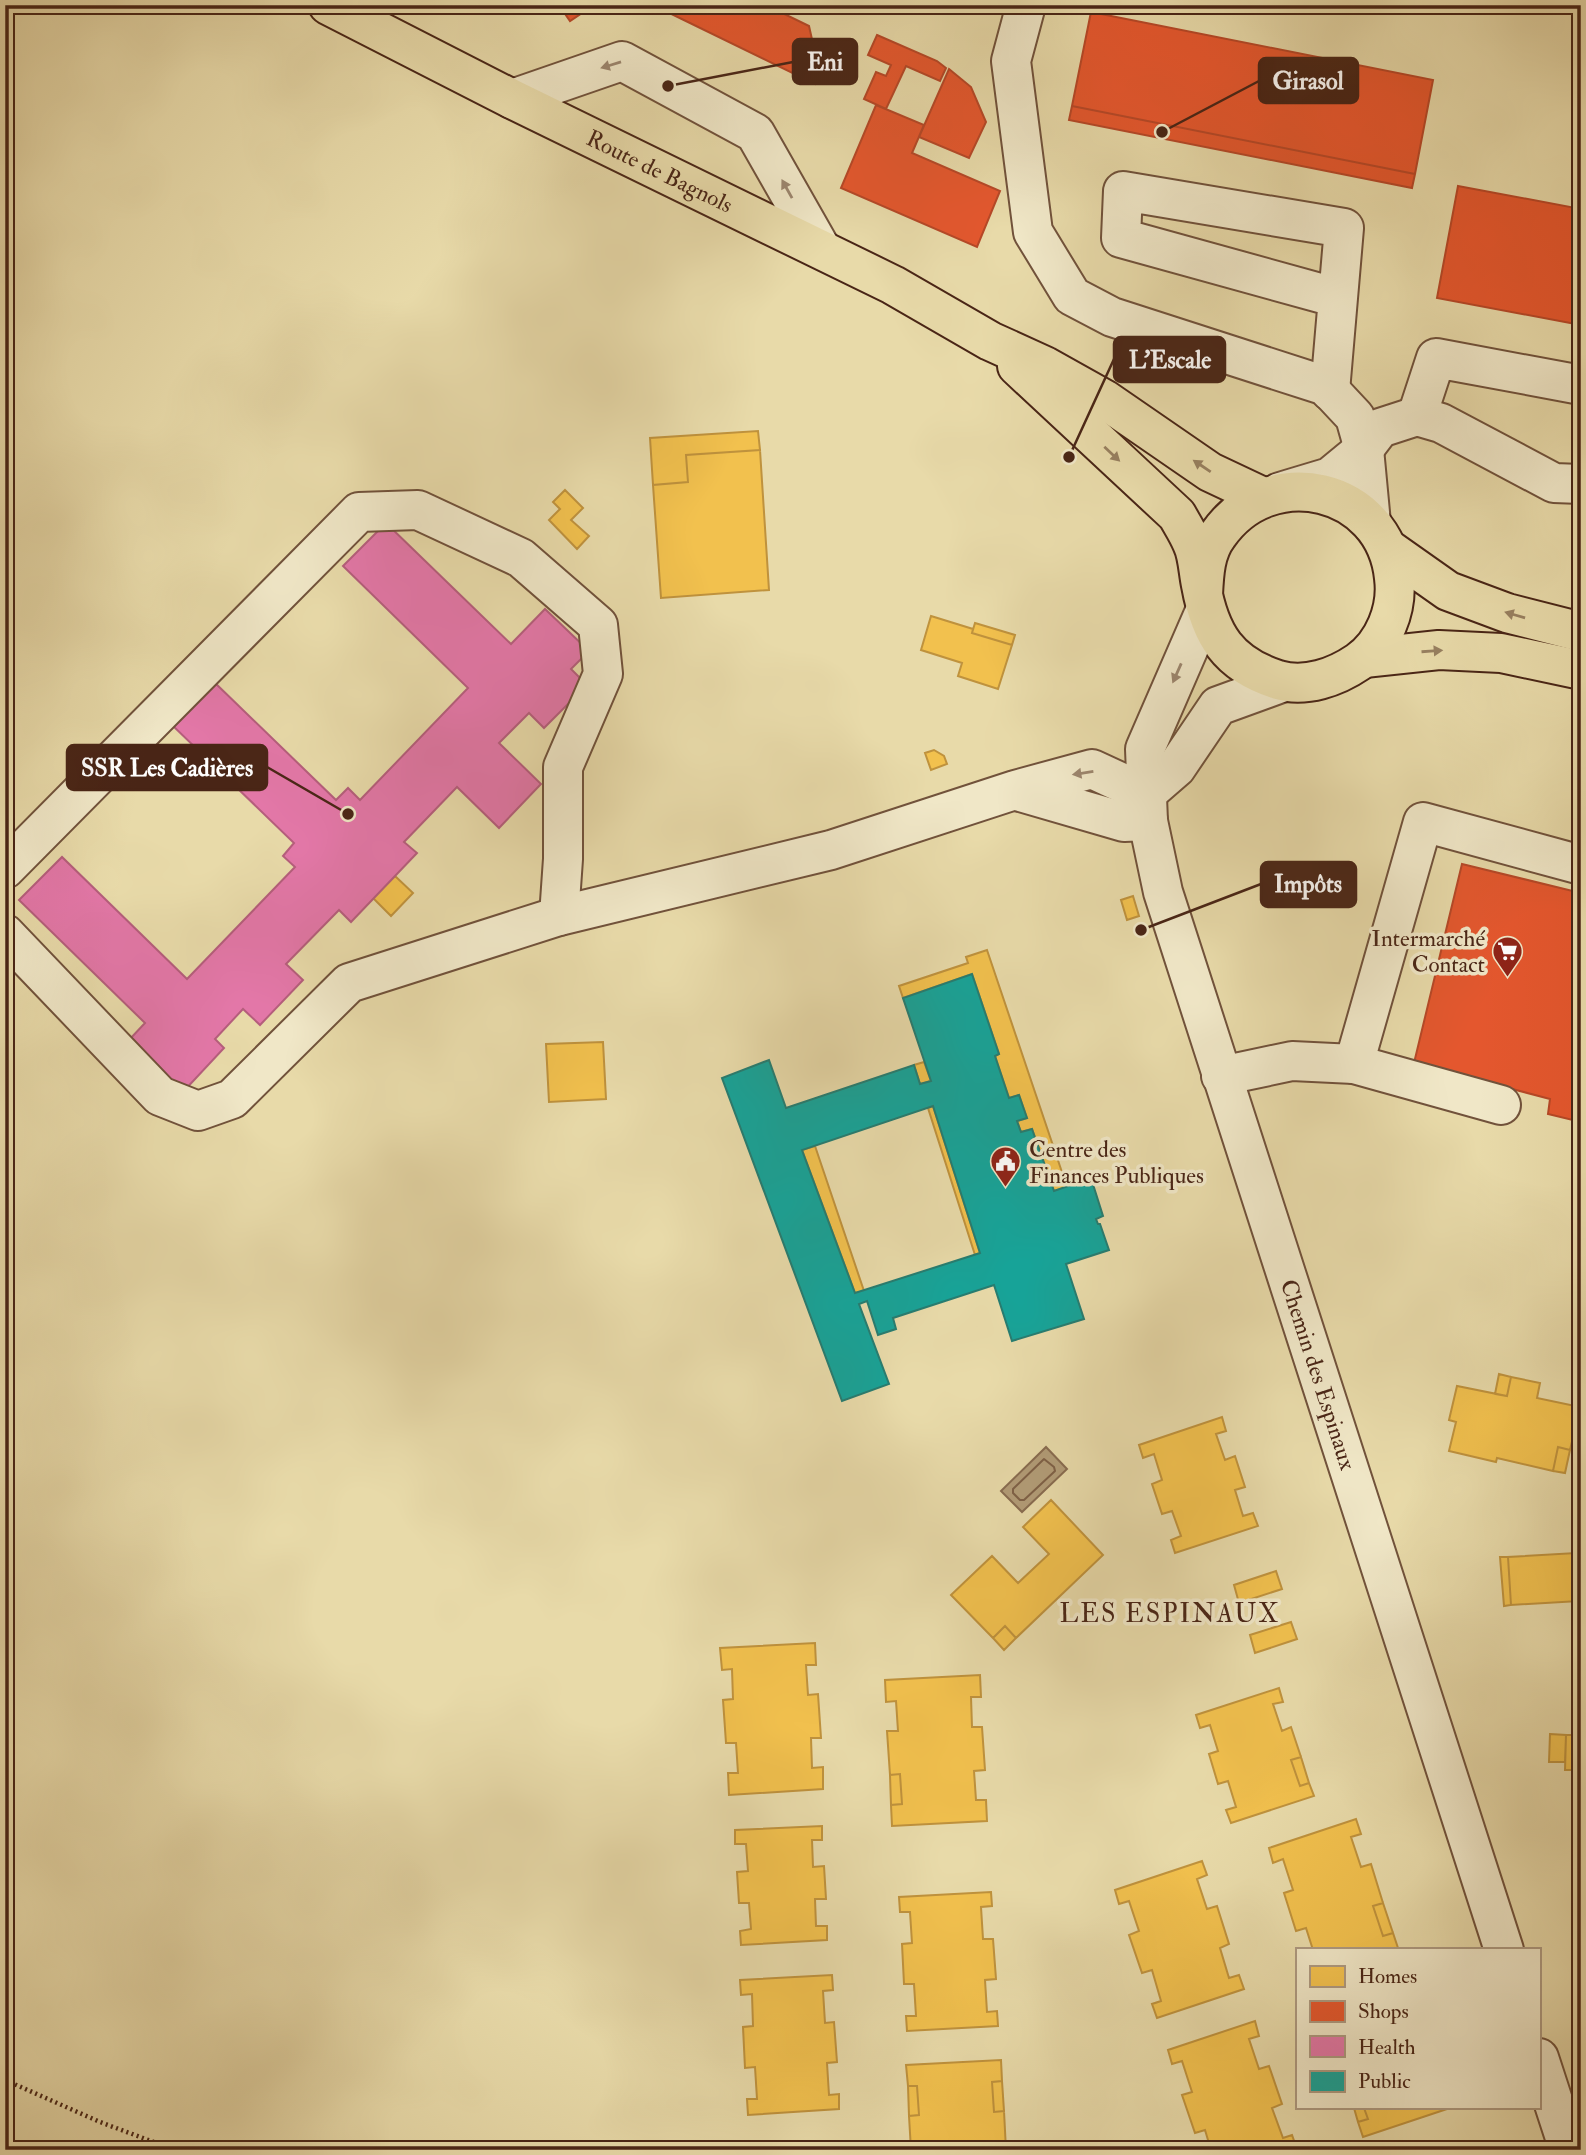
<svg xmlns="http://www.w3.org/2000/svg" width="1586" height="2155" font-family="'IM FELL Double Pica',serif">
<style>
.water{fill:#b29c77;stroke:#886c50;stroke-width:2}
.homes{fill:#f2c14e;stroke:#bf923d;stroke-width:2}
.shops{fill:#e4572e;stroke:#b64827;stroke-width:2}
.health{fill:#e377a8;stroke:#b55e7c;stroke-width:2}
.public{fill:#17a398;stroke:#267d71;stroke-width:2;fill-rule:evenodd}
.lines{fill:none;stroke-linecap:round;stroke-linejoin:round}
.shore{stroke:#7e6046;stroke-width:2}
.minor-casing{stroke:#71523b;stroke-width:42}
.major-casing{stroke:#492516;stroke-width:42}
.path{stroke:#492516;stroke-width:4.5;stroke-dasharray:2 3.5;stroke-linecap:butt}
.minor{stroke:#f0e7c7;stroke-width:38}
.major{stroke:#e8daa9;stroke-width:38}
.oneway{fill:#9c866e}
.oneway2{fill:#988060}
.labels{text-anchor:middle;dominant-baseline:central;stroke-width:7;stroke-linejoin:round;paint-order:stroke}
.street-label{font-size:23px;fill:#492516;stroke:#f0e7c7}
.poi-label{font-size:23px;fill:#492516;stroke:#f0e7c7;text-anchor:end}
.quarter-label{font-size:26px;letter-spacing:2px;fill:#492516;stroke:#f0e7c7}
.leader{fill:none;stroke:#492516;stroke-width:2.5}
.callout-dot{fill:#492516;stroke:#f0e7c7;stroke-width:2.5}
.callout{fill:#492516;stroke:#492516;stroke-width:2.5}
.callout-label{font-size:24px;text-anchor:middle;font-weight:bold;fill:#fff}
</style>
<rect width="100%" height="100%" fill="#e8daa9"/>
<filter id="stains"><feTurbulence type="fractalNoise" baseFrequency=".00286" numOctaves="4"/><feColorMatrix values="0 0 0 0 .2 0 0 0 0 .09 0 0 0 0 .02 0 0 0 .5 -.17"/></filter>
<radialGradient id="worn" r=".72"><stop offset=".6" stop-color="#630" stop-opacity="0"/><stop offset="1" stop-color="#630" stop-opacity=".3"/></radialGradient>
<path class="water" d="M 1046,1447 L 1067,1469 L 1022,1512 L 1001,1491 Z"/>
<path class="homes" d="M 758,431 L 760,450 L 686,455 L 688,482 L 653,485 L 650,438 Z
M 760,450 L 769,590 L 661,598 L 653,485 L 688,482 L 686,455 Z
M 565,490 L 583,508 L 571,520 L 589,536 L 577,549 L 549,520 L 560,509 L 553,502 Z
M 931,616 L 973,629 L 972,633 L 1012,645 L 998,689 L 958,676 L 962,663 L 921,650 Z
M 975,623 L 1015,635 L 1012,645 L 972,633 Z
M 934,750 L 944,756 L 947,764 L 931,770 L 925,753 Z
M 395,876 L 413,893 L 391,916 L 373,898 Z
M 1133,896 L 1139,916 L 1127,920 L 1121,900 Z
M 987,950 L 1067,1187 L 1054,1191 L 1032,1129 L 1021,1132 L 1017,1121 L 1027,1118 L 1019,1095 L 1009,1098 L 995,1056 L 999,1054 L 972,974 L 903,998 L 899,986 L 968,963 L 966,957 Z
M 603,1042 L 606,1099 L 549,1102 L 546,1044 Z
M 924,1062 L 931,1081 L 920,1084 L 914,1065 Z
M 933,1106 L 980,1253 L 975,1255 L 928,1108 Z
M 815,1146 L 864,1291 L 855,1293 L 802,1150 Z
M 1499,1374 L 1511,1377 L 1507,1396 L 1495,1394 Z
M 1511,1377 L 1540,1383 L 1537,1398 L 1580,1407 L 1570,1450 L 1558,1447 L 1553,1471 L 1497,1458 L 1496,1462 L 1449,1451 L 1456,1422 L 1449,1420 L 1457,1386 L 1507,1396 Z
M 1222,1417 L 1226,1431 L 1216,1434 L 1225,1460 L 1235,1456 L 1245,1487 L 1235,1490 L 1243,1516 L 1253,1513 L 1258,1526 L 1175,1553 L 1171,1540 L 1181,1536 L 1172,1511 L 1162,1514 L 1152,1484 L 1162,1480 L 1154,1454 L 1143,1458 L 1139,1445 Z
M 1558,1447 L 1570,1450 L 1565,1473 L 1553,1471 Z
M 1051,1500 L 1103,1555 L 1016,1638 L 1005,1626 L 993,1638 L 951,1595 L 992,1556 L 1018,1583 L 1049,1554 L 1023,1527 Z
M 1581,1552 L 1581,1564 L 1576,1564 L 1576,1553 Z
M 1576,1553 L 1576,1564 L 1581,1564 L 1581,1606 L 1579,1601 L 1511,1605 L 1508,1557 Z
M 1500,1557 L 1508,1557 L 1511,1605 L 1504,1606 Z
M 1276,1571 L 1282,1589 L 1239,1603 L 1234,1585 Z
M 1291,1622 L 1297,1639 L 1255,1653 L 1250,1635 Z
M 1005,1626 L 1016,1638 L 1004,1650 L 993,1638 Z
M 815,1643 L 816,1665 L 806,1665 L 808,1695 L 818,1694 L 821,1738 L 811,1738 L 812,1768 L 823,1767 L 823,1789 L 729,1795 L 728,1773 L 738,1773 L 736,1743 L 726,1743 L 723,1700 L 733,1699 L 732,1669 L 722,1670 L 720,1648 Z
M 980,1675 L 981,1697 L 971,1697 L 972,1727 L 982,1727 L 985,1770 L 974,1771 L 976,1800 L 986,1800 L 987,1821 L 892,1826 L 891,1805 L 902,1804 L 900,1774 L 890,1775 L 887,1731 L 898,1731 L 896,1701 L 886,1702 L 885,1680 Z
M 1279,1688 L 1283,1702 L 1273,1704 L 1282,1731 L 1291,1727 L 1301,1757 L 1291,1760 L 1300,1786 L 1309,1783 L 1314,1796 L 1231,1823 L 1226,1810 L 1236,1807 L 1228,1781 L 1218,1784 L 1209,1754 L 1218,1751 L 1210,1725 L 1200,1728 L 1196,1715 Z
M 1550,1734 L 1566,1735 L 1565,1762 L 1549,1762 Z
M 1566,1735 L 1581,1735 L 1581,1782 L 1574,1781 L 1575,1770 L 1565,1770 Z
M 1301,1757 L 1309,1783 L 1300,1786 L 1291,1760 Z
M 900,1774 L 902,1804 L 891,1805 L 890,1775 Z
M 1356,1819 L 1361,1834 L 1351,1837 L 1361,1867 L 1371,1864 L 1383,1903 L 1373,1906 L 1383,1936 L 1393,1933 L 1398,1948 L 1390,1950 L 1313,1950 L 1306,1928 L 1296,1931 L 1284,1893 L 1293,1890 L 1283,1859 L 1273,1863 L 1269,1848 Z
M 822,1826 L 822,1840 L 812,1840 L 813,1867 L 824,1866 L 826,1899 L 815,1899 L 816,1926 L 827,1926 L 827,1940 L 741,1945 L 740,1931 L 751,1929 L 749,1903 L 739,1903 L 737,1872 L 748,1871 L 746,1844 L 735,1844 L 735,1830 Z
M 1202,1861 L 1207,1875 L 1197,1879 L 1207,1909 L 1217,1906 L 1229,1944 L 1220,1948 L 1229,1978 L 1239,1975 L 1244,1989 L 1157,2018 L 1152,2004 L 1161,2001 L 1152,1970 L 1142,1973 L 1129,1935 L 1139,1931 L 1129,1901 L 1119,1904 L 1115,1890 Z
M 991,1892 L 992,1906 L 981,1907 L 983,1939 L 993,1939 L 996,1979 L 985,1980 L 987,2012 L 997,2011 L 998,2026 L 907,2031 L 906,2016 L 916,2016 L 914,1984 L 904,1984 L 902,1944 L 912,1943 L 910,1912 L 900,1912 L 899,1897 Z
M 1383,1903 L 1393,1933 L 1383,1936 L 1373,1906 Z
M 832,1975 L 833,1990 L 823,1991 L 825,2023 L 834,2022 L 837,2062 L 827,2063 L 829,2095 L 839,2094 L 839,2109 L 748,2115 L 747,2099 L 757,2099 L 755,2067 L 745,2068 L 743,2027 L 753,2026 L 752,1994 L 741,1995 L 740,1980 Z
M 1255,2021 L 1259,2036 L 1249,2039 L 1259,2069 L 1269,2066 L 1282,2104 L 1272,2108 L 1283,2138 L 1292,2135 L 1297,2149 L 1211,2150 L 1205,2130 L 1195,2133 L 1182,2095 L 1192,2092 L 1182,2061 L 1172,2064 L 1168,2050 Z
M 1001,2060 L 1002,2081 L 992,2082 L 994,2112 L 1004,2111 L 1006,2150 L 911,2150 L 909,2116 L 919,2115 L 917,2086 L 908,2086 L 906,2065 Z
M 1002,2081 L 1004,2111 L 994,2112 L 992,2082 Z
M 908,2086 L 917,2086 L 919,2115 L 909,2116 Z
M 1354,2108 L 1364,2108 L 1368,2119 L 1358,2122 Z
M 1364,2108 L 1450,2108 L 1363,2137 L 1358,2122 L 1368,2119 Z
M 844,2145 L 844,2150 L 749,2150 Z"/>
<path class="shops" d="M 559,5 L 594,5 L 570,21 Z
M 653,5 L 766,5 L 809,26 L 820,75 L 815,84 Z
M 973,5 L 1006,5 L 1004,14 Z
M 1091,12 L 1433,80 L 1415,174 L 1072,106 Z
M 877,35 L 937,61 L 946,68 L 940,81 L 906,66 L 886,109 L 864,99 L 876,72 L 886,76 L 891,65 L 868,55 Z
M 949,69 L 971,87 L 986,122 L 969,158 L 919,137 Z
M 876,105 L 924,125 L 912,153 L 1000,191 L 977,247 L 841,188 Z
M 1072,106 L 1415,174 L 1412,188 L 1069,120 Z
M 1458,186 L 1581,209 L 1581,325 L 1437,298 Z
M 1462,864 L 1581,893 L 1581,1122 L 1548,1114 L 1550,1099 L 1414,1063 Z"/>
<path class="health" d="M 386,523 L 511,644 L 545,609 L 589,651 L 571,669 L 587,685 L 544,728 L 529,713 L 499,743 L 541,784 L 499,828 L 457,787 L 404,842 L 417,853 L 351,922 L 339,910 L 286,964 L 303,980 L 260,1025 L 243,1009 L 215,1039 L 224,1048 L 182,1093 L 129,1040 L 145,1023 L 19,900 L 62,857 L 187,979 L 295,867 L 283,856 L 294,843 L 171,724 L 213,681 L 336,800 L 348,788 L 360,800 L 468,688 L 343,566 Z"/>
<path class="public" d="M 972,974 L 999,1054 L 995,1056 L 1009,1098 L 1019,1095 L 1027,1118 L 1017,1121 L 1021,1132 L 1032,1129 L 1054,1191 L 1091,1178 L 1103,1216 L 1096,1219 L 1098,1224 L 1100,1224 L 1109,1250 L 1066,1264 L 1084,1319 L 1012,1341 L 994,1285 L 893,1318 L 896,1329 L 878,1335 L 867,1301 L 859,1304 L 889,1384 L 842,1401 L 722,1078 L 769,1060 L 786,1108 L 914,1065 L 920,1084 L 931,1081 L 903,998 ZM 933,1106 L 980,1253 L 855,1293 L 802,1150 Z"/>
<g class="lines">
<path class="shore" d="M 1044,1459 L 1054,1467 L 1055,1471 L 1024,1500 L 1020,1500 L 1013,1493 L 1013,1489 Z"/>
<defs>
<g id="minor">
<path d="M 1026,5 L 1011,61 L 1033,232 L 1072,296 L 1112,317 L 1326,386 L 1355,417 L 1364,449"/>
<path d="M 512,99 L 622,61 L 755,133 L 821,249"/>
<path d="M 1330,391 L 1344,228 L 1123,191 L 1121,238 L 1338,298"/>
<path d="M 1417,416 L 1436,358 L 1581,385"/>
<path d="M 1364,449 L 1380,428 L 1417,416 L 1441,423 L 1554,483 L 1581,484"/>
<path d="M 1280,492 L 1330,477 L 1364,449 L 1371,523"/>
<path id="s1" d="M 1205,611 L 1145,749 L 1148,821 L 1163,892 L 1504,1950"/>
<path d="M 1017,791 L 1124,822 L 1148,821"/>
<path d="M 1146,794 L 1176,768 L 1218,706 L 1284,682"/>
<path d="M 5,869 L 359,512 L 418,510 L 521,558 L 598,625 L 603,674 L 563,767 L 563,859 L 559,916"/>
<path d="M 5,934 L 160,1096 L 198,1111 L 232,1099 L 349,983 L 559,916 L 831,850 L 1015,790 L 1092,769 L 1146,794"/>
<path d="M 1354,1064 L 1501,1105"/>
<path d="M 1221,1076 L 1292,1061 L 1354,1064 L 1423,822 L 1581,865"/>
<path d="M 1539,2058 L 1569,2150"/>
</g>
<g id="major">
<path id="s2" d="M 328,5 L 512,99 L 893,285 L 990,341 L 1045,366 L 1104,399 L 1210,472 L 1263,497"/>
<path d="M 1017,366 L 1177,515 C 1182,524 1188,533 1192,543 C 1198,555 1198,571 1201,585 C 1210,635 1228,664 1278,680 C 1306,688 1336,677 1358,662 C 1384,644 1398,609 1394,578 C 1385,487 1270,460 1218,535 C 1205,552 1204,574 1203,595"/>
<path d="M 1387,548 L 1448,591 L 1507,613 L 1581,632"/>
<path d="M 1364,658 L 1439,650 L 1501,653 L 1581,670"/>
</g>
</defs>
<use href="#minor" class="minor-casing"/>
<use href="#major" class="major-casing"/>
<path class="path" d="M 5,2080 L 100,2122 L 175,2150"/>
<use href="#minor" class="minor"/>
<use href="#major" class="major"/>
</g>
<defs><path id="oneway-solid" d="M-6-.8H1V-3.2L6.5 0L1 3.2V.8H-6Z" transform="scale(1.75)"/></defs>
<g class="oneway">
<use href="#oneway-solid" transform="translate(611 65) rotate(163)"/>
<use href="#oneway-solid" transform="translate(787 189) rotate(-119)"/>
<use href="#oneway-solid" transform="translate(1177 673) rotate(114)"/>
<use href="#oneway-solid" transform="translate(1083 773) rotate(171)"/>
</g>
<g class="oneway2">
<use href="#oneway-solid" transform="translate(1112 454) rotate(43)"/>
<use href="#oneway-solid" transform="translate(1202 466) rotate(-146)"/>
<use href="#oneway-solid" transform="translate(1515 615) rotate(-164)"/>
<use href="#oneway-solid" transform="translate(1432 651) rotate(-4)"/>
</g>
<defs>
<symbol id="supermarket-pin" viewBox="-11 -11 22 30"><path d="M0 17L-7.5 6A9.5 9.5 0 1 1 7.5 6Z" fill="#8f2418" stroke="#f0e7c7"/><path d="M-6-5.5h2.5l.6 2H6L4.5 2H-2.5L-4.4-4H-6ZM-1.5 3.2a1.3 1.3 0 1 0 .1 0ZM3 3.2a1.3 1.3 0 1 0 .1 0Z" fill="#fff"/></symbol>
<symbol id="civic-pin" viewBox="-11 -11 22 30"><path d="M0 17L-7.5 6A9.5 9.5 0 1 1 7.5 6Z" fill="#8f2418" stroke="#f0e7c7"/><path d="M-.6-6.5H3V-4.5H.6V-3L4-1V1h2V6H-6V1h2V-1L-.6-3ZM-1.2 2.5V6h2.4V2.5Z" fill="#fff"/></symbol>
</defs>
<g fill-rule="evenodd">
<use href="#supermarket-pin" x="1490" y="934" width="35" height="47"/>
<use href="#civic-pin" x="988" y="1144" width="35" height="47"/>
</g>
<g class="labels">
<g class="street-label">
<text stroke="none"><textPath href="#s2" startOffset="371">Route de Bagnols</textPath></text>
<text stroke="none"><textPath href="#s1" startOffset="802">Chemin des Espinaux</textPath></text>
</g>
<g class="poi-label">
<text x="1485" y="938">Intermarché<tspan x="1485" dy="26">Contact</tspan></text>
<text x="1029" y="1149" text-anchor="start">Centre des<tspan x="1029" dy="26">Finances Publiques</tspan></text>
</g>
<g class="quarter-label">
<text x="1170" y="1614">LES ESPINAUX</text>
</g>
</g>
<path class="leader" d="M668 86L793 62M1162 132L1259 81M1069 457L1114 359M348 814L267 767M1141 930L1261 884"/>
<g class="callout-dot">
<circle cx="668" cy="86" r="7"/>
<circle cx="1162" cy="132" r="7"/>
<circle cx="1069" cy="457" r="7"/>
<circle cx="348" cy="814" r="7"/>
<circle cx="1141" cy="930" r="7"/>
</g>
<g class="callout">
<rect x="793" y="39" width="64" height="45" rx="7"/>
<rect x="1259" y="58" width="99" height="45" rx="7"/>
<rect x="1114" y="337" width="111" height="45" rx="7"/>
<rect x="67" y="745" width="200" height="45" rx="7"/>
<rect x="1261" y="862" width="95" height="45" rx="7"/>
</g>
<g class="callout-label">
<text x="825" y="70">Eni</text>
<text x="1308" y="89">Girasol</text>
<text x="1170" y="368">L'Escale</text>
<text x="167" y="776">SSR Les Cadières</text>
<text x="1308" y="892">Impôts</text>
</g>
<rect width="1586" height="2155" fill="none" stroke="#e8daa9" stroke-width="28"/>
<rect x="7" y="7" width="1572" height="2141" fill="none" stroke="#492516" stroke-width="3.5"/>
<rect x="14" y="14" width="1558" height="2127" fill="none" stroke="#492516" stroke-width="2"/>
<rect x="1296" y="1948" width="245" height="161" fill="#f0e7c7" stroke="#ad9980" stroke-width="2"/>
<rect x="1310" y="1966" width="35" height="21" fill="#f2c14e" stroke="#ad9980" stroke-width="2"/>
<text x="1358" y="1983" font-size="21" fill="#492516">Homes</text>
<rect x="1310" y="2001" width="35" height="21" fill="#e4572e" stroke="#ad9980" stroke-width="2"/>
<text x="1358" y="2018" font-size="21" fill="#492516">Shops</text>
<rect x="1310" y="2036" width="35" height="21" fill="#e377a8" stroke="#ad9980" stroke-width="2"/>
<text x="1358" y="2054" font-size="21" fill="#492516">Health</text>
<rect x="1310" y="2071" width="35" height="21" fill="#17a398" stroke="#ad9980" stroke-width="2"/>
<text x="1358" y="2088" font-size="21" fill="#492516">Public</text>
<rect width="100%" height="100%" filter="url(#stains)"/>
<rect width="100%" height="100%" fill="url(#worn)"/>
</svg>
